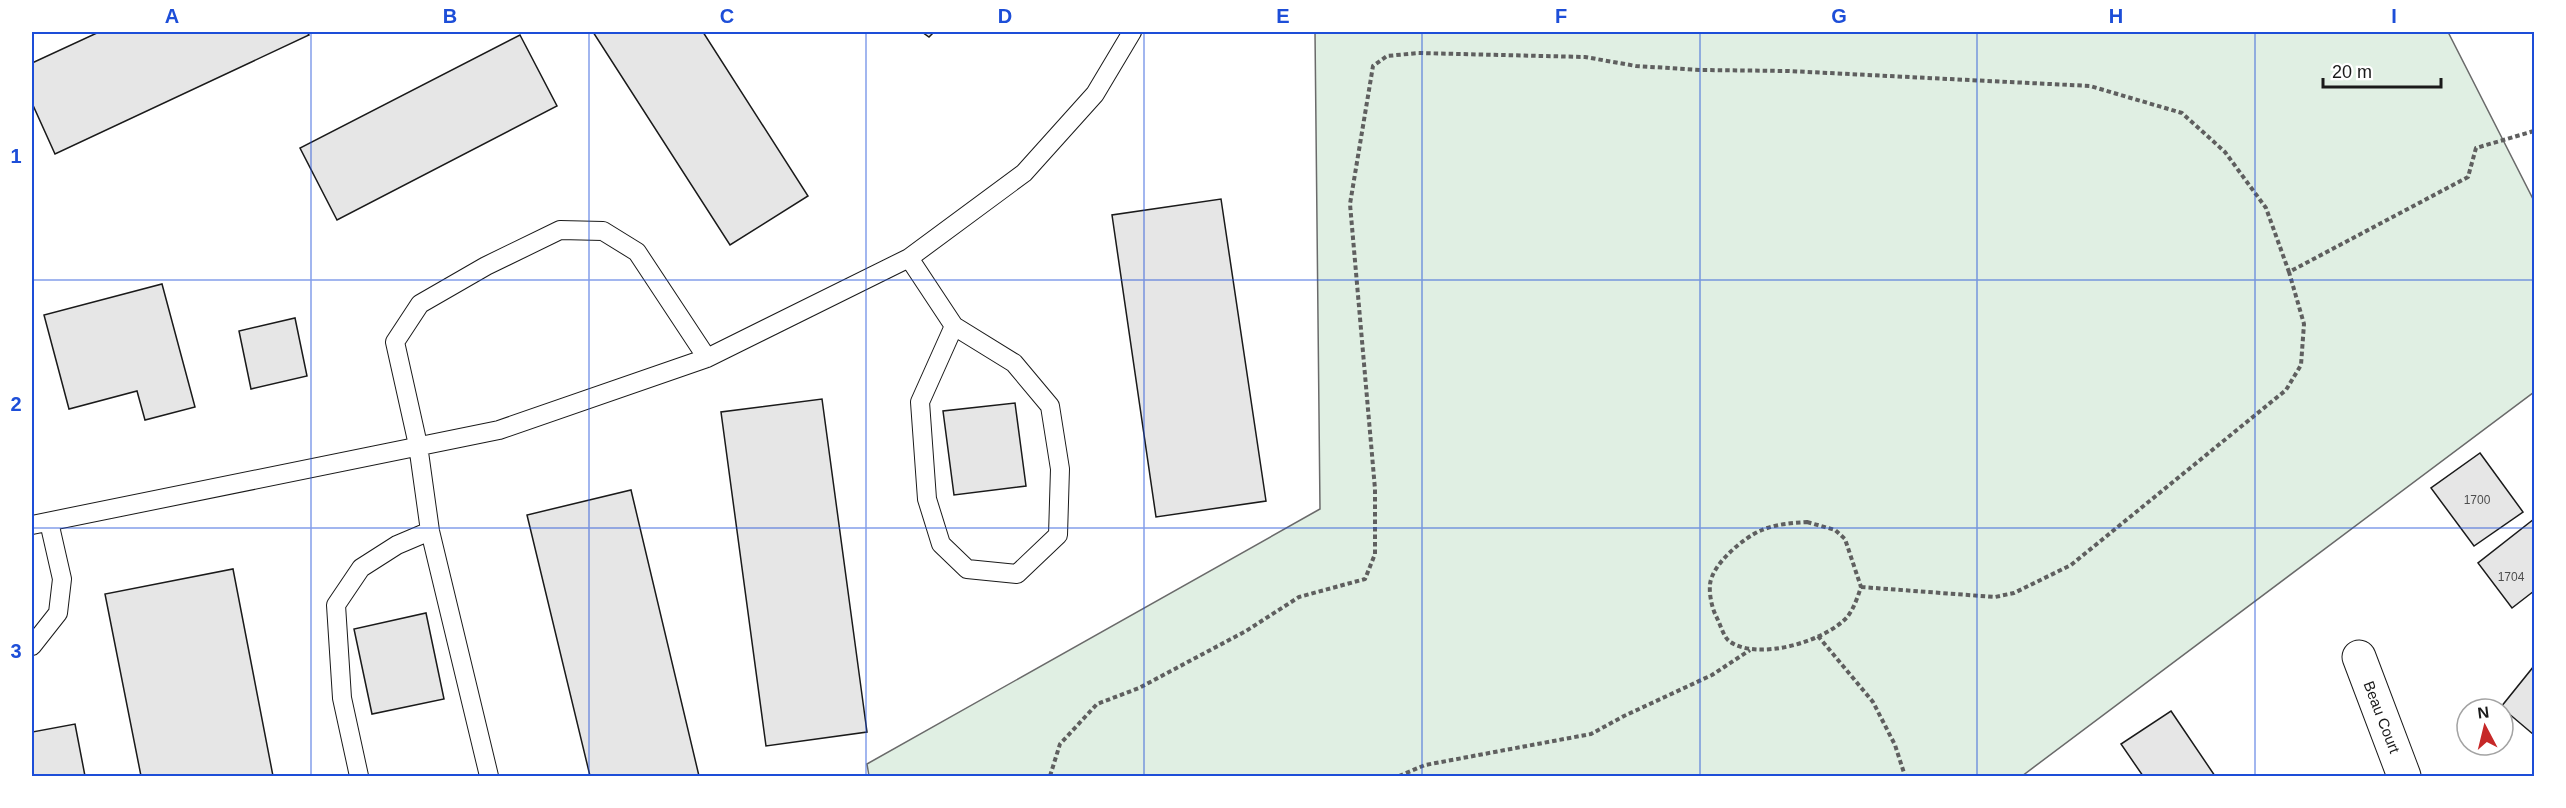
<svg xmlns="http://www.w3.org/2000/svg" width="2566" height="808" font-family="Helvetica,sans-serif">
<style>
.green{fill:#e0efe3;stroke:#6a6a6a;stroke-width:1.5}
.building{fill:#e6e6e6;stroke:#1a1a1a;stroke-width:1.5}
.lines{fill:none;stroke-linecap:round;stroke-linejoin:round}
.lane-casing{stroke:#1a1a1a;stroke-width:20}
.street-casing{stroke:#1a1a1a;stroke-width:35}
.path{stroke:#5f5f5f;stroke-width:4;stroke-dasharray:4.5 3;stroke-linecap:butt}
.lane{stroke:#fff;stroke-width:18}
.street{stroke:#fff;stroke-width:33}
.grid{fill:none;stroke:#1d4ed8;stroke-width:1.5;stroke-opacity:0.55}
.labels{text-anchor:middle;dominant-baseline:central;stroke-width:4.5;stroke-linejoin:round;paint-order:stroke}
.number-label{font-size:12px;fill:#4d4d4d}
.street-label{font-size:15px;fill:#1a1a1a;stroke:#fff}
.neatline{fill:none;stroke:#1d4ed8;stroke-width:2}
.grid-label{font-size:20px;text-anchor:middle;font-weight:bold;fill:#1d4ed8}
</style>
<rect width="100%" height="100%" fill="#fff"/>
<path class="green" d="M 1315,32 L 2448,32 L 2534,201 L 2534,392 L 2022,776 L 869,776 L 867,764 L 1320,509 Z"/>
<path class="building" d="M 99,32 L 307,32 L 309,35 L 55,154 L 32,103 L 32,63 Z
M 593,32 L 703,32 L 808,196 L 730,245 Z
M 922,32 L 934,32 L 929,37 Z
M 520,35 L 557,106 L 337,220 L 300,148 Z
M 1221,199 L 1266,501 L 1156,517 L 1112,215 Z
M 162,284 L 195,407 L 145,420 L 137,391 L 69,409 L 44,315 Z
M 295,318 L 307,376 L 251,389 L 239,331 Z
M 822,399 L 867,732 L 766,746 L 721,412 Z
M 1015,403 L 1026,486 L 954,495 L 943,411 Z
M 2480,453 L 2523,512 L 2474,546 L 2431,488 Z
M 631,490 L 699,776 L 590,776 L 527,515 Z
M 2534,519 L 2534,591 L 2512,608 L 2478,563 Z
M 233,569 L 273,776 L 141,776 L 105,594 Z
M 426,613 L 444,699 L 372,714 L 354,629 Z
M 2534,666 L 2534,735 L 2501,707 Z
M 2171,711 L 2215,776 L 2143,776 L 2121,744 Z
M 75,724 L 85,776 L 32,776 L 32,732 Z"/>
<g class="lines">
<defs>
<path id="lane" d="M 909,258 L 954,326 L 1014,363 L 1050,406 L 1060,469 L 1058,535 L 1017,574 L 967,569 L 941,544 L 927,499 L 920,402 L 954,326
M 32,525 L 499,430 L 707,358 L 909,258 L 1024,173 L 1095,94 L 1132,32
M 32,646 L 58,613 L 62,579 L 49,522
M 359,776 L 342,698 L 336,605 L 361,568 L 397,545 L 430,531
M 489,776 L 430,531 L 418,445 L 395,342 L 420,304 L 486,266 L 560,230 L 603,231 L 637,252 L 707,358"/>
<path id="street" d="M 2359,657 L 2404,776"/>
</defs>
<use href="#lane" class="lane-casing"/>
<use href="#street" class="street-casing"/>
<path class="path" d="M 1807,522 L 1835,530 L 1845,539 L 1861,587 C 1858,596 1854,608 1848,616 C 1827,641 1757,662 1729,641 C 1723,636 1720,623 1716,616 C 1712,608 1709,594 1710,585 C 1711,565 1744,537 1762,530 C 1776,524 1792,523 1807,522 Z
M 1861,587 L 1995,597 L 2014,593 L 2071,565 L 2286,390 L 2301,365 L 2304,324 L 2289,272 L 2468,177 L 2476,148 L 2534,131
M 1818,636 L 1873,702 L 1895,745 L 1905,776
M 1050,776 L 1060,744 L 1097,704 L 1139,688 L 1246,631 L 1299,597 L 1365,579 L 1375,554 L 1375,489 L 1350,204 L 1373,66 L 1387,56 L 1418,53 L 1585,57 L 1636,66 L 1701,70 L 1788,71 L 2090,86 L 2182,113 L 2225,152 L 2266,208 L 2289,272
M 1399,776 L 1425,765 L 1591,734 L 1624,716 L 1712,675 L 1750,650"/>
<use href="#lane" class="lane"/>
<use href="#street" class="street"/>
</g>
<path class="grid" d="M 311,32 L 311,776M 589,32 L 589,776M 866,32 L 866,776M 1144,32 L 1144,776M 1422,32 L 1422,776M 1700,32 L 1700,776M 1977,32 L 1977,776M 2255,32 L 2255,776M 32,280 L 2534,280M 32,528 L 2534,528"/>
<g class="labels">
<g class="number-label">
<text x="2477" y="500">1700</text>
<text x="2511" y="577">1704</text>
</g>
<g class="street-label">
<text transform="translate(2382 717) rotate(69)">Beau Court</text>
</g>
</g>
<rect width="2566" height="808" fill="none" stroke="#ffffff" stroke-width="66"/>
<g transform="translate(2485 727) rotate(353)"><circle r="28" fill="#ffffff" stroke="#a3a3a3" stroke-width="1.5"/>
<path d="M0-4.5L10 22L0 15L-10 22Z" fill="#c62828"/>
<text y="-9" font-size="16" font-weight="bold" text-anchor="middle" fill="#1a1a1a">N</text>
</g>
<path d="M2323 78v9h118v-9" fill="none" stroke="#1a1a1a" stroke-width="3"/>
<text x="2332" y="78" font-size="18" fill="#1a1a1a" stroke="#ffffff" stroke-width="4.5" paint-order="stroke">20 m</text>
<rect x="33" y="33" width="2500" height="742" class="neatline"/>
<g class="grid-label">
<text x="172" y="23">A</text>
<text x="450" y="23">B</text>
<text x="727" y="23">C</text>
<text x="1005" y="23">D</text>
<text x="1283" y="23">E</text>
<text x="1561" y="23">F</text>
<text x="1839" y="23">G</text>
<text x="2116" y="23">H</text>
<text x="2394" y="23">I</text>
<text x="16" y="163">1</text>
<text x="16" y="411">2</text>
<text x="16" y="658">3</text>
</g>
</svg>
